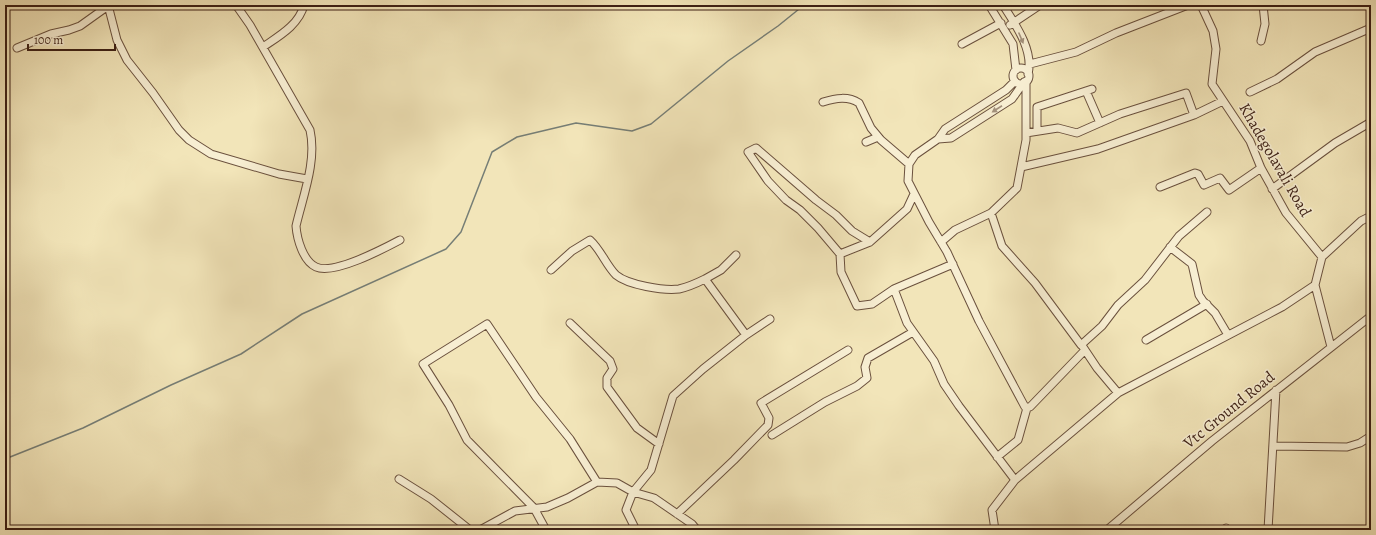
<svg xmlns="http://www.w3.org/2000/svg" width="1376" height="535" font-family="Alegreya,serif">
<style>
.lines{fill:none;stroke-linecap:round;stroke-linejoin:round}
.stream{stroke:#767e76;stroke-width:1.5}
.minor-casing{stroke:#6a503d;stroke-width:9}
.minor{stroke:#f7eed2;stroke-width:7}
.oneway{fill:#a3917c}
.labels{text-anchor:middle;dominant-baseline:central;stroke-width:3;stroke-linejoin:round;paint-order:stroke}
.street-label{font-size:16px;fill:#3c1f14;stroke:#f7eed2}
</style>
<rect width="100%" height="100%" fill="#f2e5b9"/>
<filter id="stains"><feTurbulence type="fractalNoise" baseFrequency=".005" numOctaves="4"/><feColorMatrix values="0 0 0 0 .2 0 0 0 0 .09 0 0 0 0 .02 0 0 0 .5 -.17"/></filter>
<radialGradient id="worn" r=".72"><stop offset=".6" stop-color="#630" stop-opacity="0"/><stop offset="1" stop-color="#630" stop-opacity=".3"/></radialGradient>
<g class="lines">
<path class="stream" d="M 5,459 L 83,428 L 171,385 L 241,354 L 302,314 L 446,249 L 461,232 L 492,152 L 517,137 L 576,123 L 632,131 L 651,124 L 728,61 L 778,26 L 804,5"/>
<defs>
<path id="minor" d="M 108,5 L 117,40 L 127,60 L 153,93 L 179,130 L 189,140 L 211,154 L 279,174 L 307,179
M 236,5 L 250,25 L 310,130 C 317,161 303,196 296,226 C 297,239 303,261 316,267 C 334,275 383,249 400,240
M 989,5 L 1013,44 L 1016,70
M 1003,5 C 1015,24 1034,50 1028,74
M 1201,5 L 1213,31 L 1216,49 L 1212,84 L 1250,141 L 1261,168 L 1286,213 L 1322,257
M 1010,25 L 1040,5
M 1261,41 L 1265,24 L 1263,5
M 962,44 L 1001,23
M 263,47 C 279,36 299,25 304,5
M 17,48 L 51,34 L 69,30 L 80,26 L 108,6
M 1030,64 L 1076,52 L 1116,33 L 1188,5
M1013 76a8 8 0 1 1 16 0a8 8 0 1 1-16 0Z
M 1015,81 L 1006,90 L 945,129 L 938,139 L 915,155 L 909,164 L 908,181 L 929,222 L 947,252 L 979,321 L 1025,407 L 1030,407 L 1085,350
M 1086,91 L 1100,123
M 1250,92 L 1277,79 L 1315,52 L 1371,28
M 823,102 C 836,98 848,96 859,103 L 871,128 L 881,140 L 909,164
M 1037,130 L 1037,107 L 1092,89
M 1026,133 L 1058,128 L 1077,133 L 1120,114 L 1186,93 L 1194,115
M 938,139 L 951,138 L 1012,99 L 1024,82
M 866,142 L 878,137
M 1021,167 L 1098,149 L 1194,115 L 1223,101
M 1160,187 L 1195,173 L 1198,174 L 1204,185 L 1220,178 L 1229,190 L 1261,168
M 1272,189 L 1335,143 L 1371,122
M 991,213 L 1002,246 L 1035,283 L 1081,345 L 1102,326 L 1118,305 L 1145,280 L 1179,236 L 1207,212
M 870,242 L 852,231 L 836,215 L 816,200 L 756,148 L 748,152 L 768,181 L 786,200 L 800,210 L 818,228 L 840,254 L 870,242 L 907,209 L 914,194
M 941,242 L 955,230 L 991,213 L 1017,188 L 1026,140 L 1026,81
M 1170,247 L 1192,264 L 1199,295 L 1203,301 L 1215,313 L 1228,335
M 840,254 L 841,272 L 857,306 L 872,304 L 894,289 L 953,264
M 551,270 L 572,251 L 590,240 C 601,250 606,265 616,275 C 628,285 664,291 679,289 C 688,287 697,283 705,279
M 1315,285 L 1331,347
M 894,289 L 907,323 L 934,361 L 944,384 L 959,406 L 1015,480
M 570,323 L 610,361 L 613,369 L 607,378 L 607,387 L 637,428 L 659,444
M 746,335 L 770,319
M 1146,340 L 1207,304
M 1083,347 L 1097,368 L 1118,393
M 772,435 L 825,402 L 857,386 L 867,378 L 865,367 L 868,358 L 913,332
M 1273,446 L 1347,447 L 1360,443 L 1371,436
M 997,457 L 1018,440 L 1027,408
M 399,479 L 431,499 L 470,530
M 597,482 L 617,483 L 633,492 L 654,498 L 692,524 L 697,530
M 677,514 L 734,460 L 768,425 L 769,418 L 761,403 L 848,350
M 1226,528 L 1227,530
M 480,530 L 515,511 L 547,507 L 568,498 L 597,482
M 546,530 L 534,508 L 467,440 L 449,405 L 423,364 L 487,324 L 536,397 L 570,439 L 597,482
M 636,530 L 626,510 L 633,492 L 651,470 L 673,396 L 703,369 L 746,335 L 705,279 L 721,270 L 736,255
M 995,530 L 992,510 L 1015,480 L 1118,393 L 1282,307 L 1315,285 L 1322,257 L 1361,221 L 1371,216
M 1107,530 L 1212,441 L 1371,316
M 1268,530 L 1276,390"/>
</defs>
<use href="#minor" class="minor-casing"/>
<use href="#minor" class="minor"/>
</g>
<defs><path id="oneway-solid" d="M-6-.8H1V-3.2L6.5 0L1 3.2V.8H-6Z"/></defs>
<g class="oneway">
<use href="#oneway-solid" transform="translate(1021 38) rotate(67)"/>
<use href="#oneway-solid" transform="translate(997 109) rotate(147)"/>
</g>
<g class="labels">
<g class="street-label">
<text transform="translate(1275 160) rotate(60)">Khadegolavali Road</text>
<text transform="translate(1229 410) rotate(-39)">Vtc Ground Road</text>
</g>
</g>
<rect width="1376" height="535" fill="none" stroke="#f2e5b9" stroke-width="20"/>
<rect x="6" y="6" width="1364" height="523" fill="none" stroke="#3c1f14" stroke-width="2"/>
<rect x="10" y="10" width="1356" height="515" fill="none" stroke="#3c1f14"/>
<path d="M28 44v6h87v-6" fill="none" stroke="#3c1f14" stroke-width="2"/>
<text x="34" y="44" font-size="12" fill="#3c1f14" stroke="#f7eed2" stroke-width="3" paint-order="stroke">100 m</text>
<rect width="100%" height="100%" filter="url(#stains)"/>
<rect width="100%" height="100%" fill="url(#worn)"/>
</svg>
